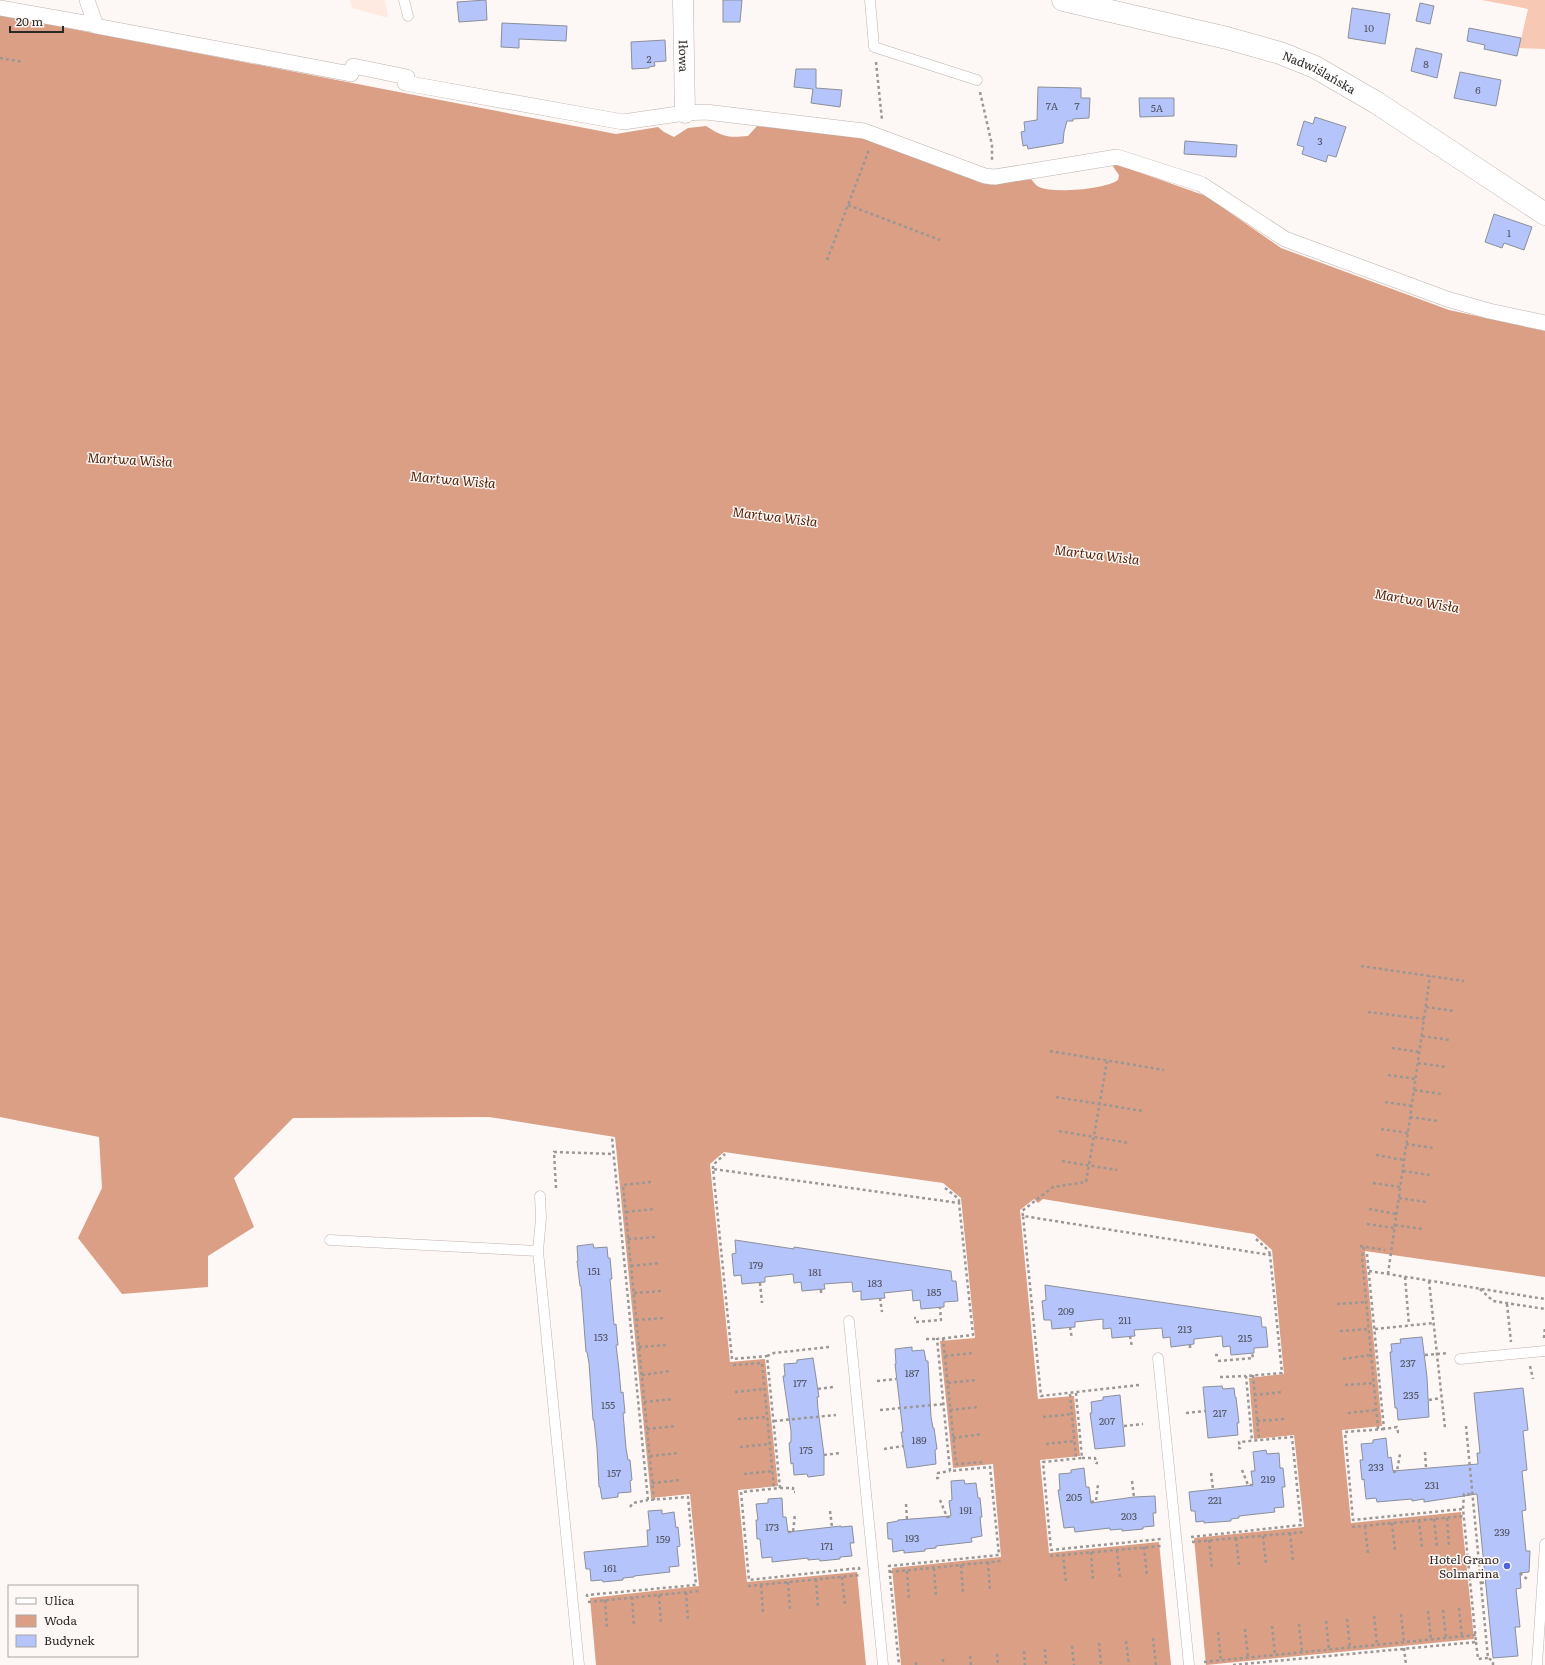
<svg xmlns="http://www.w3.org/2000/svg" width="1545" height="1665" font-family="Literata,serif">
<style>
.built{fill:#ffeae1}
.green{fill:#f7c8b4}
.water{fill:#da9f85}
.building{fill:#b5c5fc;stroke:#8b8f99}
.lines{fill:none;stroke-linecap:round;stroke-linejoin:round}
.service-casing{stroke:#bfb2ad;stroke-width:11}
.pedestrian-casing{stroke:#bfb2ad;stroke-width:16}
.minor-casing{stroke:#bfb2ad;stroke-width:21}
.tertiary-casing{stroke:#bfb2ad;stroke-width:23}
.path{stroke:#9c9794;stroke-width:2.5;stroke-dasharray:3 3;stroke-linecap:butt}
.service{stroke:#fff;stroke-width:10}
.pedestrian{stroke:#fff;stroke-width:15}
.minor{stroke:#fff;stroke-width:20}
.tertiary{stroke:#fff;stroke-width:22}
.poi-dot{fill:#4f65da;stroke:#fdf8f5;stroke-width:1.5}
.labels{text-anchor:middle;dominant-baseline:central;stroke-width:3;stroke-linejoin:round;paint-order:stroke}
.number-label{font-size:10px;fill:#4e4f5b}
.street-label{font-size:12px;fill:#2c2825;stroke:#fdf8f5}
.poi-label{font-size:12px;fill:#2c2825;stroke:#fdf8f5;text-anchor:end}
.water-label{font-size:13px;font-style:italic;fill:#531e02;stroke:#fdf8f5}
</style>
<rect width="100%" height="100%" fill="#fdf8f5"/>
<path class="built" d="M 350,0 L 385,0 L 388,18 L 352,8 Z"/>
<path class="green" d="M 1482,0 L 1545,0 L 1545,49 L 1519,48 L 1528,9 Z"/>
<path class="water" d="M 0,15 L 616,134 L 658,127 L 664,132 L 674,137 L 688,128 L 706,126 C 723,137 728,138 748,136 L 757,126 L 861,137 L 991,185 L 1030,178 C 1033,181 1036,186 1039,187 C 1053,194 1106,189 1118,180 L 1119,175 L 1112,165 L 1116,164 L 1206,196 L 1281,248 L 1449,310 L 1545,331 L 1545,1277 L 1365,1251 L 1382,1426 L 1342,1430 L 1351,1523 L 1461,1512 L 1474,1639 L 1206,1665 L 1194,1538 L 1304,1527 L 1294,1435 L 1254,1439 L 1249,1378 L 1284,1374 L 1272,1250 L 1254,1234 L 1043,1199 L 1038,1203 L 1034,1199 L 1020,1210 L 1038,1399 L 1074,1396 L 1080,1456 L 1040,1460 L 1049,1553 L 1159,1542 L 1171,1665 L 901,1665 L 892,1568 L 1001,1557 L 993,1464 L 953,1468 L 940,1341 L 975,1338 L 961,1198 L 943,1183 L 724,1152 L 710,1164 L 730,1362 L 765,1359 L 778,1486 L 738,1490 L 747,1582 L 857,1572 L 866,1665 L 596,1665 L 590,1598 L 699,1586 L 690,1494 L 651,1498 L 615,1137 L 489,1117 L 293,1118 L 234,1178 L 254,1227 L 208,1256 L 208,1287 L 122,1294 L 78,1238 L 102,1188 L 99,1137 L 0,1117 Z"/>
<path class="building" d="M 486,0 L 487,20 L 459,22 L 457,2 Z
M 723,0 L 742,0 L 740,22 L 723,22 Z
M 1420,3 L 1434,6 L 1430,24 L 1416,21 Z
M 1352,8 L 1390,14 L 1385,44 L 1348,38 Z
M 502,23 L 567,26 L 566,41 L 519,39 L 519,48 L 501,47 Z
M 1469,28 L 1521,38 L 1517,56 L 1484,49 L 1485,45 L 1467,41 Z
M 665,40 L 666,61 L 654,62 L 655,66 L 649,67 L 649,68 L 632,69 L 631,42 Z
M 1416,48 L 1442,54 L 1437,78 L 1411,71 Z
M 796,69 L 816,69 L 816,88 L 842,90 L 840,107 L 811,103 L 813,89 L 794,87 Z
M 1460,72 L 1501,80 L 1496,106 L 1454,98 Z
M 1038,87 L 1081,88 L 1081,98 L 1090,98 L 1089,118 L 1073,119 L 1073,121 L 1067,121 L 1064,132 L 1063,143 L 1028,149 L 1027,145 L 1023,146 L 1021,132 L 1025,131 L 1024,122 L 1037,120 Z
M 1139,98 L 1174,98 L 1174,116 L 1140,117 Z
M 1315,117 L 1346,127 L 1336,157 L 1328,155 L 1326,162 L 1302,154 L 1304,147 L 1297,145 L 1304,121 L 1313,124 Z
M 1185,141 L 1237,145 L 1236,157 L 1184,154 Z
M 1494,214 L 1532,227 L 1524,250 L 1504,243 L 1502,248 L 1485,242 Z
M 735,1240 L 794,1249 L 794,1247 L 951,1271 L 952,1281 L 956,1281 L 958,1301 L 944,1302 L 944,1307 L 921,1309 L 920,1300 L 913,1301 L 912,1290 L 884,1293 L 885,1298 L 861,1300 L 861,1291 L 853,1292 L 852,1282 L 824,1284 L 825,1289 L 802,1291 L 801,1282 L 794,1283 L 793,1274 L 765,1277 L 765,1282 L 742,1284 L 741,1275 L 734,1276 L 732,1254 L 736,1253 Z
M 593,1244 L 594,1248 L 607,1247 L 608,1258 L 610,1258 L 612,1279 L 610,1279 L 614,1325 L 616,1324 L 618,1345 L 616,1345 L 619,1370 L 621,1393 L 623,1392 L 625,1413 L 623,1413 L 626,1448 L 628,1460 L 630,1460 L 632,1480 L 630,1481 L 631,1492 L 618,1493 L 618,1497 L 602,1499 L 600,1487 L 599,1487 L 597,1448 L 594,1420 L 593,1420 L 589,1363 L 587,1352 L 586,1352 L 581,1286 L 580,1286 L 577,1261 L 578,1261 L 577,1246 Z
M 1045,1285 L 1261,1317 L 1262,1327 L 1266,1327 L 1268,1347 L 1254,1348 L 1254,1353 L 1231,1355 L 1230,1346 L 1223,1347 L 1222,1336 L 1194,1339 L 1194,1344 L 1171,1347 L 1170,1337 L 1163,1338 L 1162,1328 L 1134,1330 L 1135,1336 L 1112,1338 L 1111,1328 L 1103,1329 L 1103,1319 L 1075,1322 L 1075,1327 L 1052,1329 L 1051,1320 L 1044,1320 L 1042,1301 L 1046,1300 Z
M 1422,1337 L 1427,1377 L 1429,1417 L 1398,1420 L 1397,1408 L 1395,1408 L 1390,1352 L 1392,1352 L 1391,1344 L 1401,1343 L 1400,1339 Z
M 912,1347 L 912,1351 L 924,1350 L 926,1361 L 928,1361 L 931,1417 L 933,1428 L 934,1428 L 937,1449 L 935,1450 L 936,1464 L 907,1468 L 901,1432 L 903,1432 L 895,1364 L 896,1364 L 895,1349 Z
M 813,1358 L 819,1397 L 817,1397 L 818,1409 L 824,1455 L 824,1475 L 808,1477 L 807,1474 L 794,1475 L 793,1463 L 791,1464 L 789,1443 L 791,1442 L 791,1431 L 783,1376 L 785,1376 L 784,1364 L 797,1363 L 797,1360 Z
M 1222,1386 L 1223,1389 L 1234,1388 L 1235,1397 L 1236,1397 L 1239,1423 L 1237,1423 L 1238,1435 L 1208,1438 L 1203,1387 Z
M 1523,1388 L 1528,1430 L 1523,1431 L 1527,1470 L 1522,1471 L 1526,1510 L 1522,1511 L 1526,1551 L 1530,1551 L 1529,1572 L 1520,1573 L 1521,1588 L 1516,1589 L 1520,1627 L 1515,1627 L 1518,1656 L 1493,1658 L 1477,1494 L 1424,1502 L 1424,1499 L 1412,1501 L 1412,1499 L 1377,1502 L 1376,1498 L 1366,1499 L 1364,1479 L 1362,1480 L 1360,1460 L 1363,1460 L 1361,1444 L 1373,1443 L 1373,1440 L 1386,1438 L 1388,1458 L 1391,1457 L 1393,1471 L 1478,1464 L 1477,1453 L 1480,1453 L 1474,1393 Z
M 1120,1395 L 1125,1446 L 1095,1449 L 1090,1413 L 1092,1413 L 1091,1402 L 1103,1400 L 1103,1397 Z
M 1266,1450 L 1267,1454 L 1279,1453 L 1280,1468 L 1283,1468 L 1285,1487 L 1282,1487 L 1284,1507 L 1274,1508 L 1275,1512 L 1239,1516 L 1239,1518 L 1231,1519 L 1231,1521 L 1204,1523 L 1204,1521 L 1196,1522 L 1195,1511 L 1191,1511 L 1189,1492 L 1253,1485 L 1251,1471 L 1255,1471 L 1253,1452 Z
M 1084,1468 L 1086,1487 L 1089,1487 L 1091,1503 L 1134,1497 L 1155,1496 L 1156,1513 L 1153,1513 L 1154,1526 L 1143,1527 L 1143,1529 L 1122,1531 L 1122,1529 L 1110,1530 L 1110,1528 L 1075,1532 L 1074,1527 L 1064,1528 L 1058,1490 L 1060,1490 L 1059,1474 L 1071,1473 L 1071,1470 Z
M 964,1480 L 965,1484 L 976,1483 L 978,1498 L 980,1498 L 982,1517 L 980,1517 L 982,1536 L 971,1538 L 972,1542 L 936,1546 L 936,1548 L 925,1549 L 925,1551 L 904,1553 L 904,1550 L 893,1552 L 892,1539 L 888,1539 L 887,1523 L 898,1521 L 898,1520 L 951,1516 L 949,1501 L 952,1500 L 951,1481 Z
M 782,1498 L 783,1517 L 786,1517 L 788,1532 L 841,1526 L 841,1527 L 852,1526 L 854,1543 L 850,1543 L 852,1556 L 840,1557 L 840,1559 L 820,1561 L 819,1559 L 808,1560 L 808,1558 L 772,1562 L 772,1557 L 762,1558 L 760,1539 L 757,1539 L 756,1520 L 758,1520 L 756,1504 L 768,1503 L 768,1499 Z
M 662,1510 L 662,1514 L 674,1512 L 676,1528 L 678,1527 L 680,1546 L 677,1547 L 679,1566 L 669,1567 L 670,1572 L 634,1576 L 634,1577 L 623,1578 L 623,1580 L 603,1582 L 602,1580 L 591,1581 L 590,1569 L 586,1569 L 584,1552 L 648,1546 L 647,1530 L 650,1530 L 648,1511 Z"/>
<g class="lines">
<defs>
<path id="service" d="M 404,0 L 408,16
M 870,0 L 874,47 L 977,80
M 540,1196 L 541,1218 L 538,1251 L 579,1665
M 330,1240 L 538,1251
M 849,1321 L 883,1665
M 1158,1358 L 1189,1665
M 1460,1359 L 1545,1351
M 1537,1665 L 1545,1544"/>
<path id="pedestrian" d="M 87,0 L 96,26 L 351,74 L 353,66 L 407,77 L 405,83 L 623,122 L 685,113 L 706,112 L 864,131 L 985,176 L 995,177 L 1117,157 L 1201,184 L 1285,239 L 1447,299 L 1489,311 L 1545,323
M 0,8 L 90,24"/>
<g id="minor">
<path id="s1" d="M 683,0 L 685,113"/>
</g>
<g id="tertiary">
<path id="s2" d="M 1063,0 L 1227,38 L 1280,53 L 1315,67 L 1377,103 L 1545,214"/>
</g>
</defs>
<use href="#service" class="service-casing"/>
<use href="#pedestrian" class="pedestrian-casing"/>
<use href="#minor" class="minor-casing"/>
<use href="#tertiary" class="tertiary-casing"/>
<path class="path" d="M 0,58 L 23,62
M 876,62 L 882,120
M 980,92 L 992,145 L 992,162
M 848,205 L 940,240
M 827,260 L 869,150
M 1361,966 L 1464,981
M 1426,1007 L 1454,1011
M 1368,1012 L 1424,1019
M 1422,1036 L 1450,1040
M 1392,1048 L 1420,1052
M 1050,1051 L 1164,1070
M 1418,1063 L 1446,1067
M 1388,1075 L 1416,1079
M 1414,1090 L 1442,1094
M 1056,1097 L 1143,1111
M 1385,1102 L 1412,1106
M 1410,1117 L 1438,1121
M 1381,1129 L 1408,1133
M 1059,1131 L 1129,1143
M 1406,1144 L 1434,1148
M 1376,1155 L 1404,1160
M 1062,1161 L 1117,1170
M 713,1169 L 713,1165 L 725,1154
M 1403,1171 L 1430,1175
M 651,1182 L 623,1185 L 654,1500
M 1373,1183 L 1400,1187
M 556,1188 L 554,1152 L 614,1154
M 945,1188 L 959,1199 L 959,1203
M 1399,1198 L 1426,1202
M 1369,1209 L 1396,1214
M 626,1212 L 654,1209
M 1023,1216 L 1022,1211 L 1053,1187 L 1086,1182 L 1107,1061
M 1367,1224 L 1394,1228
M 1395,1225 L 1422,1229
M 628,1239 L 657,1237
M 1256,1239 L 1269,1251 L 1270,1255
M 1360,1246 L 1385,1250
M 1364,1247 L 1362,1257 L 1378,1429
M 1367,1254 L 1384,1429 L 1397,1427 L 1398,1432 L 1399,1432
M 631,1266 L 660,1263
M 1369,1271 L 1545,1299
M 1388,1274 L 1430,976
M 1405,1277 L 1409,1325
M 1429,1281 L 1445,1428
M 760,1283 L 762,1303
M 1480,1289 L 1493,1301 L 1545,1309
M 821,1290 L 821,1296
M 634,1293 L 662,1291
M 880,1298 L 882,1312
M 1337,1304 L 1366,1302
M 1507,1304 L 1511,1342
M 914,1318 L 916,1318
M 636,1320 L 665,1318
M 916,1322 L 941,1320 L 940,1307
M 1070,1327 L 1072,1339
M 1375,1329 L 1434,1323
M 1340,1331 L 1369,1329
M 1130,1336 L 1132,1347
M 943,1338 L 956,1464 L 985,1462
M 1544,1338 L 1545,1327
M 926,1339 L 937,1339
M 1190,1345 L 1190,1349
M 639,1347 L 668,1345
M 1215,1355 L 1218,1355
M 1425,1355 L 1448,1353
M 767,1356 L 774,1353 L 829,1347
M 945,1356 L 974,1353
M 1343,1359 L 1371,1355
M 1218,1361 L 1253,1358 L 1252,1353
M 733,1365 L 762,1363 L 774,1488
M 1530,1366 L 1533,1379
M 642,1375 L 670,1371
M 1253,1375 L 1259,1440
M 1220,1377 L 1246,1376
M 877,1381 L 896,1379
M 948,1383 L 976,1380
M 1139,1385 L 1041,1396 L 1023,1216 L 1270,1255 L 1282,1373 L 1246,1376 L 1252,1441
M 1345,1385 L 1374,1383
M 818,1389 L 833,1387
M 735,1392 L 764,1389
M 1076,1393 L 1082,1458 L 1043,1462 L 1051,1550 L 1161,1539 L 1161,1541
M 1070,1394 L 1076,1458
M 1254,1395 L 1283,1392
M 1429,1400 L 1441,1398
M 644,1402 L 673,1399
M 880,1410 L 944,1404
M 950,1410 L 979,1407
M 1186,1413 L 1205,1411
M 1348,1413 L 1376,1410
M 1043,1417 L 1072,1414
M 738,1419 L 767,1417
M 774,1421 L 836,1415
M 1257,1421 L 1285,1419
M 1124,1426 L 1143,1424
M 1466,1426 L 1488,1658 L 1493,1661 L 1493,1665
M 647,1429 L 676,1426
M 1384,1429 L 1345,1432 L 1353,1520 L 1463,1509
M 953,1438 L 982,1434
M 1046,1444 L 1074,1441
M 740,1447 L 770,1444
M 884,1449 L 903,1446
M 1425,1452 L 1426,1468
M 824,1455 L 840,1453
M 650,1456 L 679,1453
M 1082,1458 L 1095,1458 L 1096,1463 L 1098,1463
M 1242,1470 L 1248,1485 L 1253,1485
M 1393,1472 L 1397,1471 L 1400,1454
M 1211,1473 L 1213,1489
M 744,1474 L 773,1471
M 936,1478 L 938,1478 L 938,1473 L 950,1471
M 1132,1481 L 1134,1497
M 652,1483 L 681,1480
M 780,1488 L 793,1488 L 793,1492 L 795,1492
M 940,1500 L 947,1517 L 951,1517
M 1091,1502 L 1096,1501 L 1098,1485
M 906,1504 L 907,1519
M 630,1507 L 633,1503 L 648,1500
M 830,1511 L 832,1527
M 1447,1518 L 1449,1546
M 1434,1519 L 1437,1547
M 1419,1520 L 1422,1548
M 1392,1523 L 1395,1551
M 1365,1526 L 1368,1554
M 1352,1527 L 1464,1516
M 788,1532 L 793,1532 L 795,1514
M 1290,1533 L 1293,1561
M 1263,1536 L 1266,1564
M 1191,1537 L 1301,1525 L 1292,1437 L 1239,1442 L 1240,1448 L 1238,1448
M 1236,1538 L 1239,1566
M 1209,1540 L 1212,1569
M 1192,1542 L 1304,1532
M 1144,1547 L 1147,1576
M 1117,1550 L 1120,1578
M 1091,1552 L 1093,1581
M 1063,1554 L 1066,1583
M 1050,1556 L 1161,1546
M 988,1562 L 990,1591
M 961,1565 L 963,1594
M 934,1568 L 936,1597
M 859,1570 L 859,1568 L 749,1580 L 741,1492 L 780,1488 L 767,1356 L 732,1359 L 713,1169 L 959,1203 L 973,1335 L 937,1339 L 950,1471 L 990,1467 L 999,1555 L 889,1566 L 899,1665
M 907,1571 L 909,1599
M 890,1572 L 1001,1561
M 1520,1573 L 1528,1580
M 842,1577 L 845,1605
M 816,1579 L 818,1608
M 788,1582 L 790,1611
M 1481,1583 L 1486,1582
M 761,1585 L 763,1613
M 748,1586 L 860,1575
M 686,1592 L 688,1621
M 659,1595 L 661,1624
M 587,1597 L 587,1595 L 696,1585 L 688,1497 L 648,1500 L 612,1138
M 632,1597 L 634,1626
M 605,1600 L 607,1629
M 588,1602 L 699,1591
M 1459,1608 L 1462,1637
M 1443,1610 L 1446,1638
M 1428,1611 L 1431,1640
M 1401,1614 L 1404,1642
M 1374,1616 L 1377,1645
M 1347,1619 L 1350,1648
M 1326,1621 L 1329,1650
M 1299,1624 L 1302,1652
M 1272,1626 L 1275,1655
M 1245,1629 L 1248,1657
M 1218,1632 L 1221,1660
M 1153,1638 L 1156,1665
M 1126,1641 L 1129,1665
M 1476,1642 L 1478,1659 L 1488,1658
M 1099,1643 L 1101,1665
M 1072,1646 L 1074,1665
M 1404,1648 L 1406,1665
M 1045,1649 L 1046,1665
M 1024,1651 L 1025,1665
M 997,1654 L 998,1665
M 970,1656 L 971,1665
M 943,1659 L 943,1665
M 916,1662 L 916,1665
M 1204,1662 L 1476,1635
M 1233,1665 L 1476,1642 L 1463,1509 L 1464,1494 L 1473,1494"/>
<use href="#service" class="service"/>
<use href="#pedestrian" class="pedestrian"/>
<use href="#minor" class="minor"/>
<use href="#tertiary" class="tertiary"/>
</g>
<circle class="poi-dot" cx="1507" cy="1566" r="4"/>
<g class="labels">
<g class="number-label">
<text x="1369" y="27">10</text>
<text x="649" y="58">2</text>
<text x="1426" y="63">8</text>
<text x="1478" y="89">6</text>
<text x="1052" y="105">7A</text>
<text x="1077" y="105">7</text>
<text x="1157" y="107">5A</text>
<text x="1320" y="140">3</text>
<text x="1509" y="232">1</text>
<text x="756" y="1264">179</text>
<text x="594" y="1270">151</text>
<text x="815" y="1271">181</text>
<text x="875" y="1282">183</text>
<text x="934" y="1291">185</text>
<text x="1066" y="1310">209</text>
<text x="1125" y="1319">211</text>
<text x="1185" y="1328">213</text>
<text x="601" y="1336">153</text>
<text x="1245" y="1337">215</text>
<text x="1408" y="1362">237</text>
<text x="912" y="1372">187</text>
<text x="800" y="1382">177</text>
<text x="1411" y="1394">235</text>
<text x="608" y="1404">155</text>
<text x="1220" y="1412">217</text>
<text x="1107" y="1420">207</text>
<text x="919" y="1439">189</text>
<text x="806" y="1449">175</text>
<text x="1376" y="1466">233</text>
<text x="614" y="1472">157</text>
<text x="1268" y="1478">219</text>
<text x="1432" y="1484">231</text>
<text x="1074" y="1496">205</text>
<text x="1215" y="1499">221</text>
<text x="966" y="1509">191</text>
<text x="1129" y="1515">203</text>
<text x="772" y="1526">173</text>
<text x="1502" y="1531">239</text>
<text x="912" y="1537">193</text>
<text x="663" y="1538">159</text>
<text x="827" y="1545">171</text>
<text x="610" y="1567">161</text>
</g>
<g class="street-label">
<text stroke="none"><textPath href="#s1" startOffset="56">Iłowa</textPath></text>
<text stroke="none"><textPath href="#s2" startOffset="267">Nadwiślańska</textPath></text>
</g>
<g class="poi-label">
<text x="1499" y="1559">Hotel Grano<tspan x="1499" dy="14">Solmarina</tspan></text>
</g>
<g class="water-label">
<text transform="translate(130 459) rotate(3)">Martwa Wisła</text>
<text transform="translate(453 479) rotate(5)">Martwa Wisła</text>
<text transform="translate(775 516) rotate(7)">Martwa Wisła</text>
<text transform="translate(1097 554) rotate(7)">Martwa Wisła</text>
<text transform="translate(1417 600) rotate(10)">Martwa Wisła</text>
</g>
</g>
<rect x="8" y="1585" width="130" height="72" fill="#fdf8f5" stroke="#a9a5a2"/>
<rect x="16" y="1598" width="20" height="6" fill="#ffffff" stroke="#a9a5a2"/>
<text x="44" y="1605" font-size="12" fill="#2c2825">Ulica</text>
<rect x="16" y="1615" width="20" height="12" fill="#da9f85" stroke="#a9a5a2"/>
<text x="44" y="1625" font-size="12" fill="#2c2825">Woda</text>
<rect x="16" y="1635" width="20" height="12" fill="#b5c5fc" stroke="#a9a5a2"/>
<text x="44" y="1645" font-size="12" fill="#2c2825">Budynek</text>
<path d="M10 26v6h53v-6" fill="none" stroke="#2c2825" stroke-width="2"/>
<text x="16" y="26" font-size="12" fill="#2c2825" stroke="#fdf8f5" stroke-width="3" paint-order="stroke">20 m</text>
</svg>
